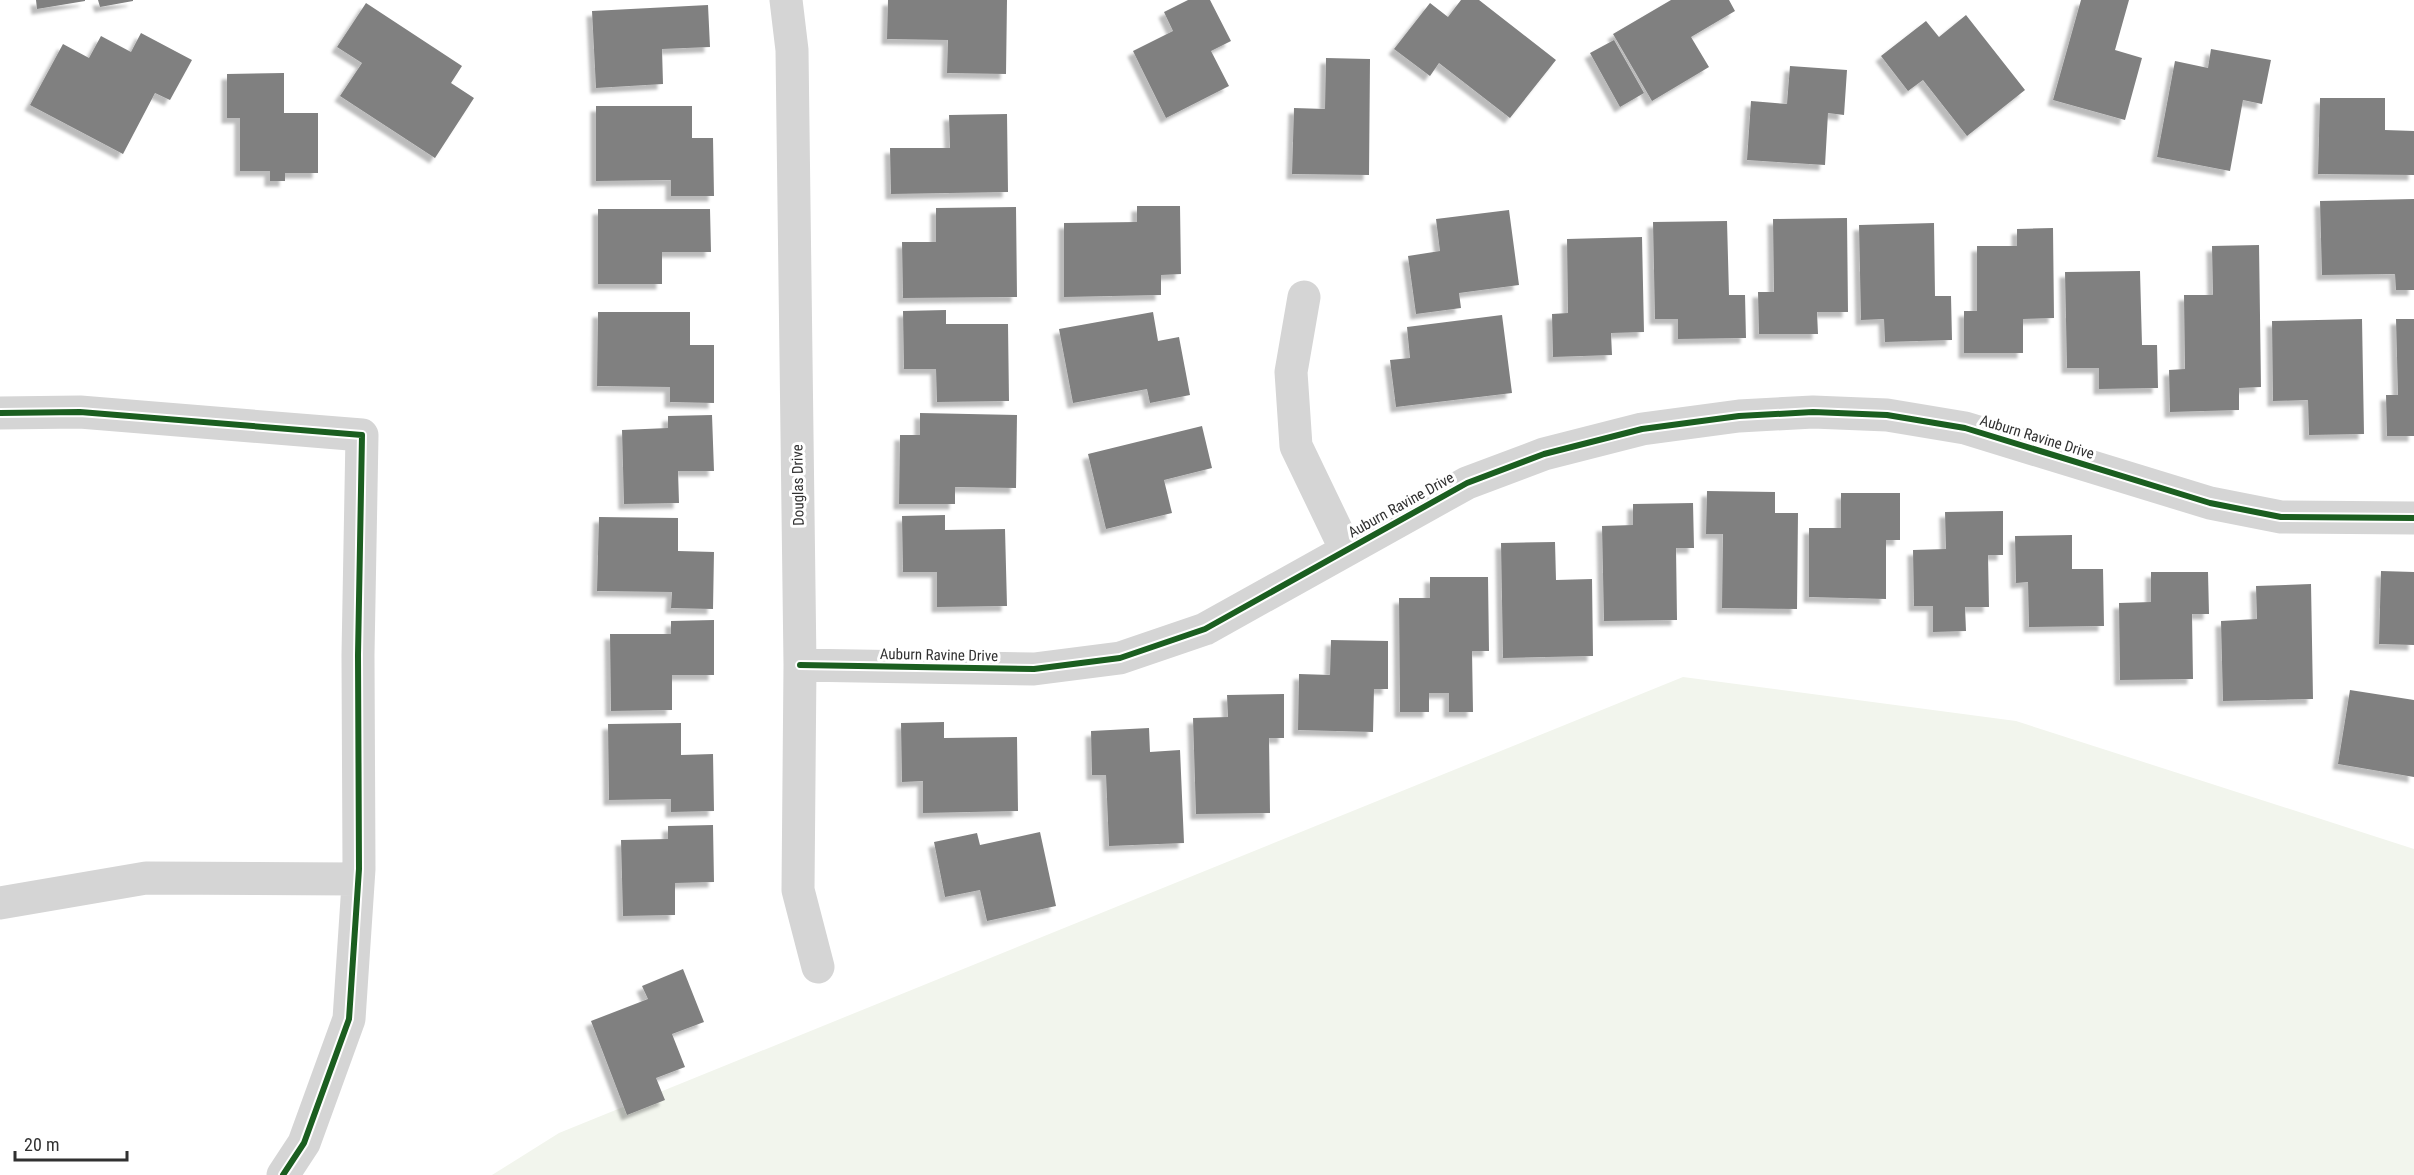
<svg xmlns="http://www.w3.org/2000/svg" width="2414" height="1175" font-family="'Roboto Condensed',sans-serif">
<style>
.green{fill:#f2f5ed}
.building{fill:#808080;filter:url(#shadow)}
.lines{fill:none;stroke-linecap:round;stroke-linejoin:round}
.minor{stroke:#d5d5d5;stroke-width:33}
.cycleway-casing{stroke:#fff;stroke-width:10}
.cycleway{stroke:#1b5e20;stroke-width:6}
.labels{text-anchor:middle;dominant-baseline:central;stroke-width:6;stroke-linejoin:round;paint-order:stroke}
.street-label{font-size:15px;fill:#313131;stroke:#fff}
</style>
<defs>
<filter id="shadow"><feDropShadow dx="-5.5" dy="5.5" stdDeviation="1.5" flood-color="#0004"/></filter>
</defs>
<rect width="100%" height="100%" fill="#fff"/>
<path class="green" d="M 1683,677 L 2016,721 L 2414,849 L 2414,1175 L 492,1175 L 559,1133 Z"/>
<path class="building" d="M 36,0 L 85,0 L 85,1 L 37,9 Z
M 98,0 L 133,0 L 133,1 L 100,7 Z
M 888,0 L 1007,0 L 1006,74 L 947,73 L 948,40 L 887,39 Z
M 1188,0 L 1210,0 L 1231,41 L 1211,51 L 1229,86 L 1166,118 L 1133,51 L 1173,31 L 1164,12 Z
M 1461,0 L 1479,0 L 1556,60 L 1510,118 L 1439,63 L 1430,76 L 1394,49 L 1430,3 L 1448,17 Z
M 1671,0 L 1729,0 L 1735,11 L 1691,37 L 1709,67 L 1652,101 L 1613,34 Z
M 2081,0 L 2129,0 L 2115,50 L 2142,58 L 2125,120 L 2053,100 Z
M 366,3 L 462,66 L 451,83 L 474,98 L 435,158 L 340,96 L 362,63 L 337,47 Z
M 708,5 L 710,47 L 662,49 L 663,84 L 596,88 L 592,11 Z
M 1966,15 L 2025,90 L 1967,136 L 1923,80 L 1908,91 L 1881,56 L 1926,21 L 1939,37 Z
M 141,33 L 192,60 L 170,100 L 155,93 L 123,154 L 30,105 L 63,44 L 89,58 L 101,36 L 131,52 Z
M 1614,40 L 1644,93 L 1620,107 L 1590,53 Z
M 2211,49 L 2271,60 L 2262,104 L 2243,100 L 2230,171 L 2157,157 L 2175,61 L 2208,68 Z
M 1326,58 L 1370,59 L 1369,175 L 1292,174 L 1294,108 L 1325,109 Z
M 1790,66 L 1847,70 L 1844,115 L 1828,113 L 1825,165 L 1747,160 L 1751,101 L 1787,104 Z
M 284,73 L 284,113 L 318,113 L 318,173 L 285,173 L 285,181 L 270,181 L 270,171 L 240,171 L 240,118 L 227,118 L 227,74 Z
M 2320,98 L 2385,98 L 2385,130 L 2414,131 L 2414,175 L 2318,174 Z
M 596,106 L 692,106 L 692,138 L 713,138 L 714,196 L 671,196 L 671,180 L 596,181 Z
M 1007,114 L 1008,192 L 891,194 L 890,148 L 950,148 L 949,115 Z
M 2414,199 L 2414,290 L 2396,290 L 2395,274 L 2322,275 L 2320,201 Z
M 1137,206 L 1180,206 L 1181,274 L 1161,275 L 1161,295 L 1064,297 L 1064,223 L 1137,222 Z
M 1016,207 L 1017,297 L 903,298 L 902,242 L 936,242 L 936,208 Z
M 598,209 L 710,209 L 711,252 L 662,252 L 662,284 L 598,284 Z
M 1509,210 L 1519,285 L 1459,293 L 1461,308 L 1416,314 L 1408,256 L 1440,251 L 1436,219 Z
M 1847,218 L 1848,312 L 1817,312 L 1818,334 L 1759,334 L 1758,292 L 1774,292 L 1773,219 Z
M 1727,221 L 1729,295 L 1745,295 L 1746,338 L 1678,339 L 1678,319 L 1655,319 L 1653,222 Z
M 1934,223 L 1935,296 L 1951,296 L 1952,340 L 1885,342 L 1884,319 L 1861,320 L 1859,225 Z
M 2053,228 L 2054,318 L 2023,319 L 2023,353 L 1964,353 L 1964,311 L 1977,311 L 1977,246 L 2017,246 L 2017,229 Z
M 1642,237 L 1644,332 L 1611,333 L 1612,355 L 1553,357 L 1552,314 L 1568,313 L 1567,239 Z
M 2259,245 L 2261,387 L 2239,388 L 2239,410 L 2170,412 L 2169,370 L 2185,369 L 2184,295 L 2213,295 L 2212,246 Z
M 2140,271 L 2142,345 L 2157,345 L 2158,388 L 2099,389 L 2099,368 L 2067,368 L 2065,272 Z
M 946,310 L 946,324 L 1008,324 L 1009,401 L 937,402 L 936,369 L 904,369 L 903,311 Z
M 598,312 L 690,312 L 690,345 L 714,345 L 714,403 L 670,402 L 670,387 L 597,386 Z
M 1153,312 L 1158,341 L 1179,337 L 1190,395 L 1150,403 L 1147,389 L 1073,403 L 1059,329 Z
M 1502,315 L 1512,393 L 1396,407 L 1390,360 L 1410,358 L 1407,327 Z
M 2362,319 L 2364,434 L 2309,435 L 2308,400 L 2273,401 L 2272,321 Z
M 2396,319 L 2414,319 L 2414,436 L 2387,436 L 2386,395 L 2398,395 Z
M 920,413 L 1017,415 L 1016,488 L 955,487 L 955,504 L 899,504 L 900,435 L 920,435 Z
M 712,415 L 714,471 L 678,471 L 679,503 L 624,504 L 622,430 L 668,428 L 668,416 Z
M 1202,426 L 1212,468 L 1164,480 L 1172,513 L 1106,529 L 1088,454 Z
M 1707,491 L 1775,492 L 1775,513 L 1798,513 L 1797,609 L 1722,608 L 1723,534 L 1706,534 Z
M 1841,493 L 1900,493 L 1900,540 L 1886,540 L 1886,599 L 1809,597 L 1809,528 L 1841,528 Z
M 1693,503 L 1694,548 L 1676,548 L 1677,620 L 1604,621 L 1602,526 L 1633,525 L 1633,504 Z
M 2003,511 L 2003,555 L 1988,555 L 1989,607 L 1965,607 L 1966,631 L 1933,632 L 1933,606 L 1914,606 L 1913,550 L 1946,549 L 1945,512 Z
M 945,515 L 945,530 L 1005,529 L 1007,606 L 937,607 L 937,572 L 903,572 L 902,516 Z
M 599,517 L 678,518 L 678,551 L 714,552 L 713,609 L 671,608 L 672,592 L 597,591 Z
M 2072,535 L 2072,569 L 2103,569 L 2104,626 L 2029,627 L 2028,582 L 2016,583 L 2015,536 Z
M 1555,542 L 1556,580 L 1592,579 L 1593,656 L 1503,658 L 1501,543 Z
M 2381,571 L 2414,572 L 2414,645 L 2379,644 Z
M 2151,572 L 2208,572 L 2209,614 L 2192,614 L 2193,679 L 2120,680 L 2119,603 L 2151,602 Z
M 1430,577 L 1488,577 L 1489,651 L 1472,651 L 1473,712 L 1449,712 L 1449,693 L 1429,693 L 1429,712 L 1400,712 L 1399,598 L 1430,598 Z
M 2311,584 L 2313,699 L 2223,701 L 2221,621 L 2257,619 L 2256,586 Z
M 714,620 L 714,675 L 672,675 L 672,710 L 611,711 L 610,634 L 671,634 L 671,621 Z
M 1331,640 L 1388,641 L 1388,689 L 1374,689 L 1373,732 L 1298,730 L 1299,674 L 1330,675 Z
M 2350,690 L 2414,700 L 2414,777 L 2338,764 Z
M 1284,694 L 1284,738 L 1269,738 L 1270,813 L 1196,814 L 1193,718 L 1228,717 L 1227,695 Z
M 944,722 L 944,738 L 1017,737 L 1018,811 L 923,813 L 923,781 L 902,782 L 901,723 Z
M 681,723 L 681,755 L 713,754 L 714,811 L 671,812 L 671,799 L 609,800 L 608,724 Z
M 1149,728 L 1150,752 L 1180,750 L 1184,843 L 1109,846 L 1106,775 L 1092,775 L 1091,731 Z
M 713,825 L 714,882 L 675,883 L 675,915 L 623,916 L 621,840 L 668,839 L 668,826 Z
M 1040,832 L 1056,906 L 987,921 L 980,890 L 945,897 L 934,842 L 977,833 L 980,845 Z
M 683,969 L 704,1022 L 672,1034 L 685,1067 L 656,1078 L 665,1100 L 627,1115 L 591,1021 L 648,999 L 642,986 Z"/>
<g class="lines">
<path class="minor" d="M 786,0 L 792,50 L 800,665 L 798,890 L 818,967
M 1304,297 L 1291,372 L 1296,446 L 1346,550
M 0,413 L 80,412 L 362,435 L 358,655 L 359,869 L 349,1019 L 304,1143 L 283,1175
M 800,665 L 1034,669 L 1120,658 L 1205,629 L 1467,483 L 1544,454 L 1642,429 L 1739,416 L 1813,412 L 1887,415 L 1965,428 L 2210,503 L 2281,517 L 2414,518
M 0,903 L 146,878 L 358,879"/>
<defs>
<path id="cycleway" d="M 0,413 L 80,412 L 362,435 L 358,655 L 359,869 L 349,1019 L 304,1143 L 283,1175
M 800,665 L 1034,669 L 1120,658 L 1205,629 L 1467,483 L 1544,454 L 1642,429 L 1739,416 L 1813,412 L 1887,415 L 1965,428 L 2210,503 L 2281,517 L 2414,518"/>
</defs>
<use href="#cycleway" class="cycleway-casing"/>
<use href="#cycleway" class="cycleway"/>
</g>
<g class="labels">
<g class="street-label">
<text transform="translate(2037 437) rotate(17)">Auburn Ravine Drive</text>
<text transform="translate(798 485) rotate(-91)">Douglas Drive</text>
<text transform="translate(1401 505) rotate(-29)">Auburn Ravine Drive</text>
<text transform="translate(939 655) rotate(1)">Auburn Ravine Drive</text>
</g>
</g>
<path d="M15 1151v9h112v-9" fill="none" stroke="#313131" stroke-width="3"/>
<text x="24" y="1151" font-size="18" fill="#313131" stroke="#ffffff" stroke-width="4.5" paint-order="stroke">20 m</text>
</svg>
